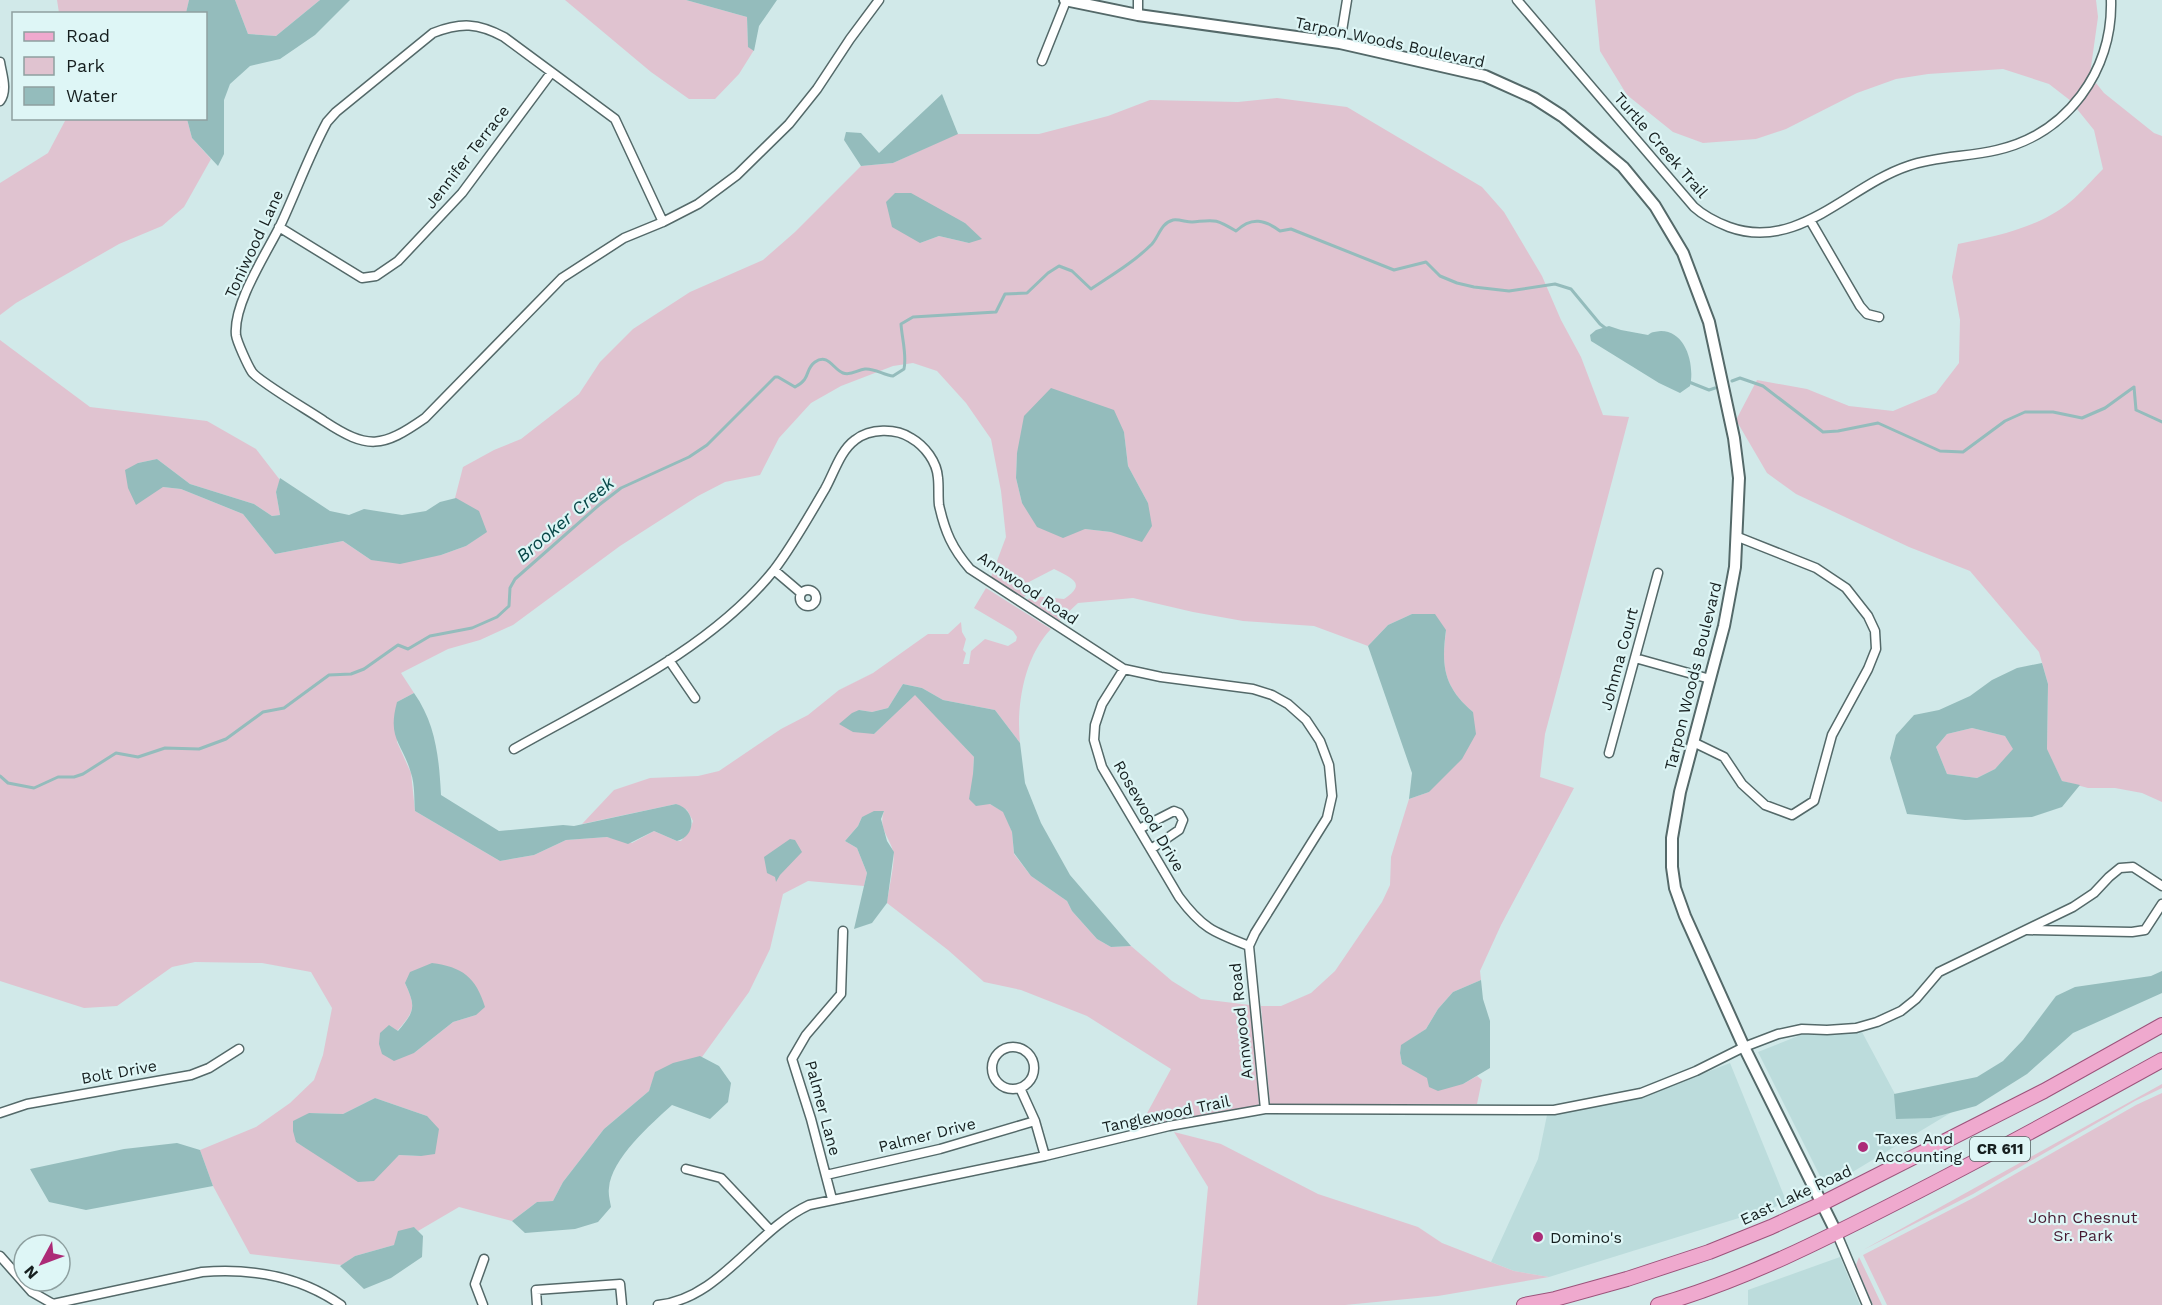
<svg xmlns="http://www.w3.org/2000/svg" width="2162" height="1305" font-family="'Work Sans',sans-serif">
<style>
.built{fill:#bcdcdc}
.green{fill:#e0c3d0;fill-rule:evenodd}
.water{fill:#94bcbc;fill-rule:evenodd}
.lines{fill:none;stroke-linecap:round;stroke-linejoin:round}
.stream{stroke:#94bcbc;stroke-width:3}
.minor-casing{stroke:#546969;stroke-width:11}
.tertiary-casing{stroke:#546969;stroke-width:14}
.primary-casing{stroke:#9c537b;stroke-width:16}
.minor{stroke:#fff;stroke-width:8}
.tertiary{stroke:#fff;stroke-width:10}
.primary{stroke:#efa9ce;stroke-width:14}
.poi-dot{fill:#ac2b77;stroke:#def6f6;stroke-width:2}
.labels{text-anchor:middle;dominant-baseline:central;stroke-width:4.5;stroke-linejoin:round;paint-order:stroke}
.shield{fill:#def6f6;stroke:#526060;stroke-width:1.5}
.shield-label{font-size:15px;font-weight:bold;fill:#161f1f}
.street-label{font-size:16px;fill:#161f1f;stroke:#def6f6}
.poi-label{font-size:16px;fill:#161f1f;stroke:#def6f6;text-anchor:start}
.park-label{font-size:16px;fill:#451a31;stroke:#def6f6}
.water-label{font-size:18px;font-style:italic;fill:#084748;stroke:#def6f6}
</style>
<rect width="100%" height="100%" fill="#d1e9e9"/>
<path class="built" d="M 1862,1032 L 1895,1094 L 1894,1095 L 1931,1118 L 1952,1112 L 1826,1188 L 1758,1052 L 1803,1034 L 1826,1035 Z
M 1730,1063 L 1787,1203 L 1549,1277 L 1514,1271 L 1491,1262 L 1538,1159 L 1547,1115 L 1641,1098 Z
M 1840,1257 L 1860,1305 L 1748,1305 L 1748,1290 Z"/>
<path class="green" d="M 57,0 L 189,0 L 186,14 L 59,13 Z
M 235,0 L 320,0 L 276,36 L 248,34 Z
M 565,0 L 686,0 L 747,17 L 748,46 L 754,50 L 739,74 L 715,99 L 689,99 L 651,72 Z
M 1595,0 L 2096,0 L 2098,17 L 2090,74 L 2071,101 L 2049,84 L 2003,69 L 1928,74 L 1896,79 L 1857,93 L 1786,129 L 1756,139 L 1703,143 L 1673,132 L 1627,95 L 1600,51 Z
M 2096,83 L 2104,93 L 2154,133 L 2162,136 L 2162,802 L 2142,793 L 2115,788 L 2088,788 L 2062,781 L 2047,750 L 2048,684 L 2039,652 L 1970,571 L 1909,547 L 1796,494 L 1767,473 L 1736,420 L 1757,380 L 1807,389 L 1849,406 L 1893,411 L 1936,393 L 1959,363 L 1960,320 L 1952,277 L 1958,244 C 1997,236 2038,228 2070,202 C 2081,193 2092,180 2103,169 L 2094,130 L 2077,109 Z
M 1277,98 L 1347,107 L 1482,187 L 1504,212 L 1542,276 L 1561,320 L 1581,357 L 1603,415 L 1629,417 L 1545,734 L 1540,777 L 1574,788 L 1501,925 L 1480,971 L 1481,980 L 1453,992 L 1438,1009 L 1426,1029 L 1401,1046 L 1400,1053 L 1402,1064 L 1428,1078 L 1463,1084 L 1477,1076 L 1482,1080 L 1477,1104 L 1270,1104 L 1261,1006 L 1281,1006 L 1311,993 L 1335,971 L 1382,902 L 1390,885 L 1391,857 L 1409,799 L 1429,792 L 1473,712 C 1444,687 1441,667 1446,631 L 1412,614 L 1388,625 L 1368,646 L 1314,626 L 1243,621 L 1193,612 L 1133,598 L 1078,603 L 1059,621 L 1027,600 L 1033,596 L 1064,599 C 1088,583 1071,578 1054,569 L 1025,584 L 1027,594 L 1024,597 L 1025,599 L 991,577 L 1006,537 L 1001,491 L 991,439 L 966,403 L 937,371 L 913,363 L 893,366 L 841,386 L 811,403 L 779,438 L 760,475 L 725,482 L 698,496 L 620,546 L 513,625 L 480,640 L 448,649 L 401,673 L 414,693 L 397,702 L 397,742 L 411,773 L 415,811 L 500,861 L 534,855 L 566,840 L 607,837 L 632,843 L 654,831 L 677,841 L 681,841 L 690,830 L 693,821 L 687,810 L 676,804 L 582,824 L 614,790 L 650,778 L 698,776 L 719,771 L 781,729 L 808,715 L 839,690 L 873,673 L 928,634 L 948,634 L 961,622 L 962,632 L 966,639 L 963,650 L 966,653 L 963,664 L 969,664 L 971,651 L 985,639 L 1008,646 L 1016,641 L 1017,637 L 1013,631 L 974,608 L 986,588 L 1051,629 C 1024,657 1016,706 1020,743 L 995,710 L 943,700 L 922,688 L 903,684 L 888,708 L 872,712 L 859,710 L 874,734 L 915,694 L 974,757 L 973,774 L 990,804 L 1004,812 L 1012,832 L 1014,854 L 1031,876 L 1067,901 L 1072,911 L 1097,939 L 1111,947 L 1131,946 L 1172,981 L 1201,999 L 1250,1005 L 1259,1105 L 1139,1128 L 1171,1069 L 1087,1016 L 1021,990 L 984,982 L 948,950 L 887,903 C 888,893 896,859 893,851 C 889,836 878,829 884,811 L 862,817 L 858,826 L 845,841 L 857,848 L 867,873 L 864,886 L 808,881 L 783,894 L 770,949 L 749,992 L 702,1057 L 656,1072 L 649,1091 L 604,1129 L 563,1182 L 553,1201 L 537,1202 L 512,1221 L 459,1207 L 418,1231 L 414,1227 L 394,1245 L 355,1256 L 342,1265 L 250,1254 L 213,1186 L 200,1150 L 256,1127 L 290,1103 L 314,1080 L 323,1055 L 332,1008 L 311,972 L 262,963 L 195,962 L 172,967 L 117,1006 L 84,1008 L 0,981 L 0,340 L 90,407 L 207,421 L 256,449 L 280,480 L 276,492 L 280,515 L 272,516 L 254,504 L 190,484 L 157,459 L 138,463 L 163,487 L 181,489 L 243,514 L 275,554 L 343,541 L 371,560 L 441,555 L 466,546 L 486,532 L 455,498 L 463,467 L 494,450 L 521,439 L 579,394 L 600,362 L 633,329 L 690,292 L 763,260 L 795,232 L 861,166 L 893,163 L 956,134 L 1039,134 L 1108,116 L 1150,100 L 1238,102 ZM 940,211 L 965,223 L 969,243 L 939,236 L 920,243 ZM 1071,395 L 1091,404 L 1124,432 L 1128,466 L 1148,503 L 1111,532 L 1085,529 L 1022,503 L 1016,478 L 1017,453 ZM 405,983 L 476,1015 L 453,1022 L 414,1053 L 389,1025 L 397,1031 C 415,1011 416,1007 405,983 ZM 375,1098 L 427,1116 L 421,1156 L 399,1155 L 387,1166 L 323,1158 L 296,1142 L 309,1113 L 343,1114 Z
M 66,119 L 187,119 L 192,138 L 211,159 L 184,207 L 162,226 L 119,244 L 16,303 L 0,315 L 0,183 L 48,153 Z
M 1972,728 L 2005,736 L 2014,749 L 1995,769 L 1977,778 L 1947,774 L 1936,747 L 1947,734 Z
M 2162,1084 L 2162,1088 L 2135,1101 L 1973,1194 L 1863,1250 Z
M 2162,1093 L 2162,1305 L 1887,1305 L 1863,1255 L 1975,1197 L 2136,1105 Z
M 1174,1132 L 1221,1144 L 1318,1194 L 1418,1227 L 1442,1243 L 1514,1271 L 1549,1277 L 1438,1296 L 1345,1305 L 1197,1305 L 1208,1187 Z
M 1859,1257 L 1882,1305 L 1873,1305 L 1856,1265 Z"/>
<path class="water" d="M 189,0 L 235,0 L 248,34 L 276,36 L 320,0 L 350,0 L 315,35 L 280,59 L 250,66 L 230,84 L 224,100 L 224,154 L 218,166 L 192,138 L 187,119 L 206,118 L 206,14 L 186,13 Z
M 686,0 L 777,0 L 759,26 L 754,51 L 748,47 L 747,17 Z
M 942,94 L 958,134 L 893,163 L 861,166 L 844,140 L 846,132 L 861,133 L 879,153 Z
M 895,193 L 911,193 L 965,223 L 982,239 L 969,243 L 939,236 L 920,243 L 892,227 L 886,202 Z
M 1609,326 L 1621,330 L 1648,335 C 1653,331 1655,332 1661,331 C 1686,331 1695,365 1690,386 L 1680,393 L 1659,383 L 1591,341 L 1590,335 L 1596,330 Z
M 1051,388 L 1114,410 L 1124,432 L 1128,466 L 1148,503 L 1152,526 L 1142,542 L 1111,532 L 1085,529 L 1063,538 L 1037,527 L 1022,503 L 1016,478 L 1017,453 L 1024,416 Z
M 157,459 L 190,484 L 254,504 L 272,516 L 280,515 L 276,492 L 280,478 L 330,511 L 349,515 L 364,509 L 402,515 L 426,511 L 440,502 L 456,498 L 479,511 L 487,532 L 466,546 L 441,555 L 400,564 L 371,560 L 343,541 L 275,554 L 243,514 L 181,489 L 163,487 L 136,505 L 128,488 L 125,470 L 138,463 Z
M 1412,614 L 1435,614 L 1446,630 C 1441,667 1444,687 1473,712 L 1476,734 L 1462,759 L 1429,792 L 1409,799 L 1412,773 L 1368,646 L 1388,625 Z
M 2042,663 L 2048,684 L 2047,749 L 2062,781 L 2080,785 L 2062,807 L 2032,817 L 1965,820 L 1907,814 L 1890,758 L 1896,735 L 1914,715 L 1939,710 L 1970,696 L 1992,680 L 2017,668 ZM 1972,728 L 2005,736 L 2013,749 L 1995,769 L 1977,778 L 1947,774 L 1936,747 L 1947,734 Z
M 903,684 L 922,688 L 943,700 L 995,710 L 1020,743 L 1025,783 L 1041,823 L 1070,875 L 1131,946 L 1111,947 L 1097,939 L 1072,911 L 1067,901 L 1031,876 L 1014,853 L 1012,832 L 1003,812 L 990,804 L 976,806 L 969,799 L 973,774 L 974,757 L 915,695 L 874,734 L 853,732 L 839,724 L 852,713 L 859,710 L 872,712 L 888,708 Z
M 414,693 C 436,724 439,758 441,795 L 499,831 L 563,825 L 574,826 L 676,804 C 696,809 697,836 677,841 L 654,831 L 628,844 L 607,837 L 566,840 L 534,855 L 500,861 L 415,811 C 414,799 415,785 411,773 C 402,742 387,739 397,702 Z
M 874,811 L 884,811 L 881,819 L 887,841 L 894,852 L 887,903 L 872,923 L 854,929 L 867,873 L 857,848 L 845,841 L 858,826 L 862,817 Z
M 790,839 L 795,840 L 802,852 L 780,875 L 776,882 L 775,877 L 767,873 L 764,857 Z
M 432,963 C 462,967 476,977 485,1007 L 476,1015 L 453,1022 L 414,1053 L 394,1061 L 382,1054 L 379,1044 L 380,1033 L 389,1025 L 398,1031 C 415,1011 416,1007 405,983 L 410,972 Z
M 2162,971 L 2162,993 L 2073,1033 L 2027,1074 L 1976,1106 L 1931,1118 L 1896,1119 L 1894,1094 L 1977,1077 L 2003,1061 L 2023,1040 L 2056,996 L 2075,987 L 2151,976 Z
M 1481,980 L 1483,999 L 1490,1021 L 1490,1068 L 1463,1084 L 1438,1091 L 1429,1087 L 1427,1078 L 1402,1064 L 1400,1053 L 1401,1045 L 1426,1029 L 1438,1009 L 1453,992 Z
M 700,1056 L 719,1066 L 731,1083 L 728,1102 L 710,1119 L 672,1105 C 651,1124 611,1159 609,1188 C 608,1194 610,1201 611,1207 L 598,1222 L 575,1229 L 525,1233 L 512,1221 L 537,1202 L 553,1201 L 563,1182 L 604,1129 L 649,1091 L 655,1072 L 673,1063 Z
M 375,1098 L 427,1116 L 439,1129 L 435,1154 L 421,1156 L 399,1155 L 374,1181 L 358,1182 L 296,1142 L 293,1131 L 293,1121 L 309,1113 L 343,1114 Z
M 177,1143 L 200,1150 L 213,1186 L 86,1210 L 49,1202 L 30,1169 L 124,1149 Z
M 414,1227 L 423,1236 L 422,1257 L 391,1278 L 364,1289 L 340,1266 L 355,1256 L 394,1245 L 398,1231 Z"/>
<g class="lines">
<path class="stream" d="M 1732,381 L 1740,378 L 1763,386 L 1823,432 L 1838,431 L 1878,423 L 1940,451 L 1963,452 L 2005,421 L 2025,412 L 2053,412 L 2082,418 L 2105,408 L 2134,387 L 2136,410 L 2162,422
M 1689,382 L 1709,390 L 1715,388
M 0,776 L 8,783 L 34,788 L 58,777 L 74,777 L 83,774 L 116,753 L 138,757 L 165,748 L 199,749 L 226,739 L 263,712 L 284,708 L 329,675 L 351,674 L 364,669 L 398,645 L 408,649 L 430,636 L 472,628 L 497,617 L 509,606 L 510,588 L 515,579 L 599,505 L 621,488 L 689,457 L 707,445 L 775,377 L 778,377 L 795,387 C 812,378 804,370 815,362 C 828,353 833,369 843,373 C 851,376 857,370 865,369 C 874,368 884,375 893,376 L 904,369 C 907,355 902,339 901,324 L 913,317 L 996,312 L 1005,294 L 1027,293 L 1048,273 L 1059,266 L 1072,271 L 1091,289 C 1112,275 1134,262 1152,244 C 1159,236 1161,223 1173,220 C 1179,219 1186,222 1192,222 C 1215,220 1214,218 1236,231 C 1252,216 1265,220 1280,231 L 1291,229 L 1394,270 L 1426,262 L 1440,276 L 1457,283 L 1474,287 L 1509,291 L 1555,284 L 1571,289 L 1600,324 L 1608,330"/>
<defs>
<path id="minor" d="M 1517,0 L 1694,207 C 1704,216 1716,222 1729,227 C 1798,252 1848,186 1908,166 C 1936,156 1968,157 1997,150 C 2067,134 2113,71 2111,0
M 1138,15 L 1138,0
M 1340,43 L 1347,0
M 1042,61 L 1066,1
M 0,62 C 2,75 8,90 0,101
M 1810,220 L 1860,306 L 1867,314 L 1879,317
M 663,222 L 615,119 L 504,37 C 478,23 461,22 433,33 L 336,112 L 327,122 C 309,155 296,192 280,226 C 266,254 233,304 236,335 C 237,342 248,366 252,372 C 258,381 311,412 324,421 C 368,450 382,448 425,418 L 562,278 L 624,238 L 663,222 L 698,204 L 737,175 L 789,124 L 817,89 L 850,39 L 879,0
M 279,227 L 362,278 L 376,276 L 398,261 L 462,193 L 551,73
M 774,570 L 801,593
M800 598a8 8 0 1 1 16 0a8 8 0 1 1-16 0Z
M 1635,658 L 1710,679
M 669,660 L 695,698
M 1124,669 L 1102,704 L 1095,725 L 1094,740 L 1102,767 L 1179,897 C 1202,928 1213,932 1249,946
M 1693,742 L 1724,757 L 1742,784 L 1765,805 L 1792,815 L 1814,801 L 1832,735 L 1868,669 L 1876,649 L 1875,631 L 1868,616 L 1846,588 L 1816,568 L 1738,537
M 514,749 C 602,699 710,650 774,570 C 793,545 809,516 825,489 C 834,473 840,451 855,440 C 870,428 896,428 911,438 C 925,446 937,462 938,478 C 939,487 938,496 939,505 C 945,532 952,548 970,569 L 1124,669 L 1161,677 L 1253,689 L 1272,695 L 1288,704 L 1306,720 L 1320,741 L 1329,765 L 1332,796 L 1327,818 L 1255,933 L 1249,946 L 1265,1109
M 1609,753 L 1658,573
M 1139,829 L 1174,811 L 1179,813 L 1183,820 L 1179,830 L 1151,849
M 2027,930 L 2132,932 L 2145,930 L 2162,904
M992 1068a21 21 0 1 1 42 0a21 21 0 1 1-42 0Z
M 1020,1088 L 1035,1121 L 1045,1156
M 0,1113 L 27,1104 L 191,1075 L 209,1068 L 239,1049
M 686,1169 L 721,1178 L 770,1230
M 826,1175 L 940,1149 L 1035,1121
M 832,1199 L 811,1119 L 792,1059 L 806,1035 L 841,994 L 843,931
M 1837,1234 L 1867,1305
M 0,1256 L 32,1292 L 53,1304 L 202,1272 C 252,1268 300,1276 341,1305
M 483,1305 L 475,1284 L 484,1259
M 537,1305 L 536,1290 L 620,1284 L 622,1305
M 658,1305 C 720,1299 755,1230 809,1205 L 1045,1156 L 1169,1126 L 1265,1109 L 1554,1110 L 1641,1093 L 1696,1071 L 1744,1047 L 1778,1034 L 1802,1029 L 1827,1030 L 1856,1028 L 1877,1022 L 1901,1011 L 1916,999 L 1939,972 L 2073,907 L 2094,893 L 2109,877 L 2120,868 L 2133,867 L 2162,886"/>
<path id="tertiary" d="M 1065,0 L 1138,15 L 1340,43 L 1485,76 L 1534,98 L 1562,116 L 1623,167 L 1655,206 L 1683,253 L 1709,322 L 1734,438 L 1739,478 L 1735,567 L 1724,626 L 1680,792 L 1672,838 L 1672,867 L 1675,888 L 1685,916 L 1744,1047 L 1837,1234"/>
<path id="primary" d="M 1524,1305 L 1555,1299 L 1627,1279 L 1709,1252 L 1771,1227 L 1821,1204 L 2044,1091 L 2162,1025
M 1658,1305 C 1745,1280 1825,1239 1905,1198 C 1991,1154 2077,1107 2162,1060"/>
</defs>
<use href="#minor" class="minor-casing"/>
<use href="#tertiary" class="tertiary-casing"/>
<use href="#primary" class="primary-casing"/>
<use href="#minor" class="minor"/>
<use href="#tertiary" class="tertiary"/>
<use href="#primary" class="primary"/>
</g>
<g class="poi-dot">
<circle cx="1863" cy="1147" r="6"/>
<circle cx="1538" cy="1237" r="6"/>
</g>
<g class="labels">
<rect class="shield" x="1970" y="1137" width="60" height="24" rx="4.5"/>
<g class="shield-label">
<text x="2000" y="1149">CR 611</text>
</g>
<g class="street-label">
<text transform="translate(1390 42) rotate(12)">Tarpon Woods Boulevard</text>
<text transform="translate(1661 145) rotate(49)">Turtle Creek Trail</text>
<text transform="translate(467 157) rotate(-52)">Jennifer Terrace</text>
<text transform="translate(254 244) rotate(-65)">Toniwood Lane</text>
<text transform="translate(1028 588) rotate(34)">Annwood Road</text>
<text transform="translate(1619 659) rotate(-75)">Johnna Court</text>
<text transform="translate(1693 676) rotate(-76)">Tarpon Woods Boulevard</text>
<text transform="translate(1149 816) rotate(60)">Rosewood Drive</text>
<text transform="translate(1241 1021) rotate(-96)">Annwood Road</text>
<text transform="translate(119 1072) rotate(-10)">Bolt Drive</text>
<text transform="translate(823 1108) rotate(75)">Palmer Lane</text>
<text transform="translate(1166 1114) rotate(-12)">Tanglewood Trail</text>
<text transform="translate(927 1135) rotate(-14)">Palmer Drive</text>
<text transform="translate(1796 1195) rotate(-25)">East Lake Road</text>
</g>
<g class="poi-label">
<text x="1875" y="1138">Taxes And<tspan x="1875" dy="18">Accounting</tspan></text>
<text x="1550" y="1237">Domino's</text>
</g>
<g class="park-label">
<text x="2083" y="1217">John Chesnut<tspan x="2083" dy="18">Sr. Park</tspan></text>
</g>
<g class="water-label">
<text transform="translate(565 519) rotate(-40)">Brooker Creek</text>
</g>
</g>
<rect x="12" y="12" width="195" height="108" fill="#def6f6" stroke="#8ea0a0" stroke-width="1.5"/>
<rect x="24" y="32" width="30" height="9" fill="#efa9ce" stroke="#8ea0a0" stroke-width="1.5"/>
<text x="66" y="42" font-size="18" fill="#161f1f">Road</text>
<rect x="24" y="57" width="30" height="18" fill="#e0c3d0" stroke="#8ea0a0" stroke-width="1.5"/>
<text x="66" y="72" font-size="18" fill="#161f1f">Park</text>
<rect x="24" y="87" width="30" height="18" fill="#94bcbc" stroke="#8ea0a0" stroke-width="1.5"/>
<text x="66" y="102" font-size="18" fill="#161f1f">Water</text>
<g transform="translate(42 1263) rotate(229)"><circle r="28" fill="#def6f6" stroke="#8ea0a0" stroke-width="1.5"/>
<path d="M0-4.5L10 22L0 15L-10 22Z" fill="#ac2b77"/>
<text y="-9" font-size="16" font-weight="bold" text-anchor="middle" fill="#161f1f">N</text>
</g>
</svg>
